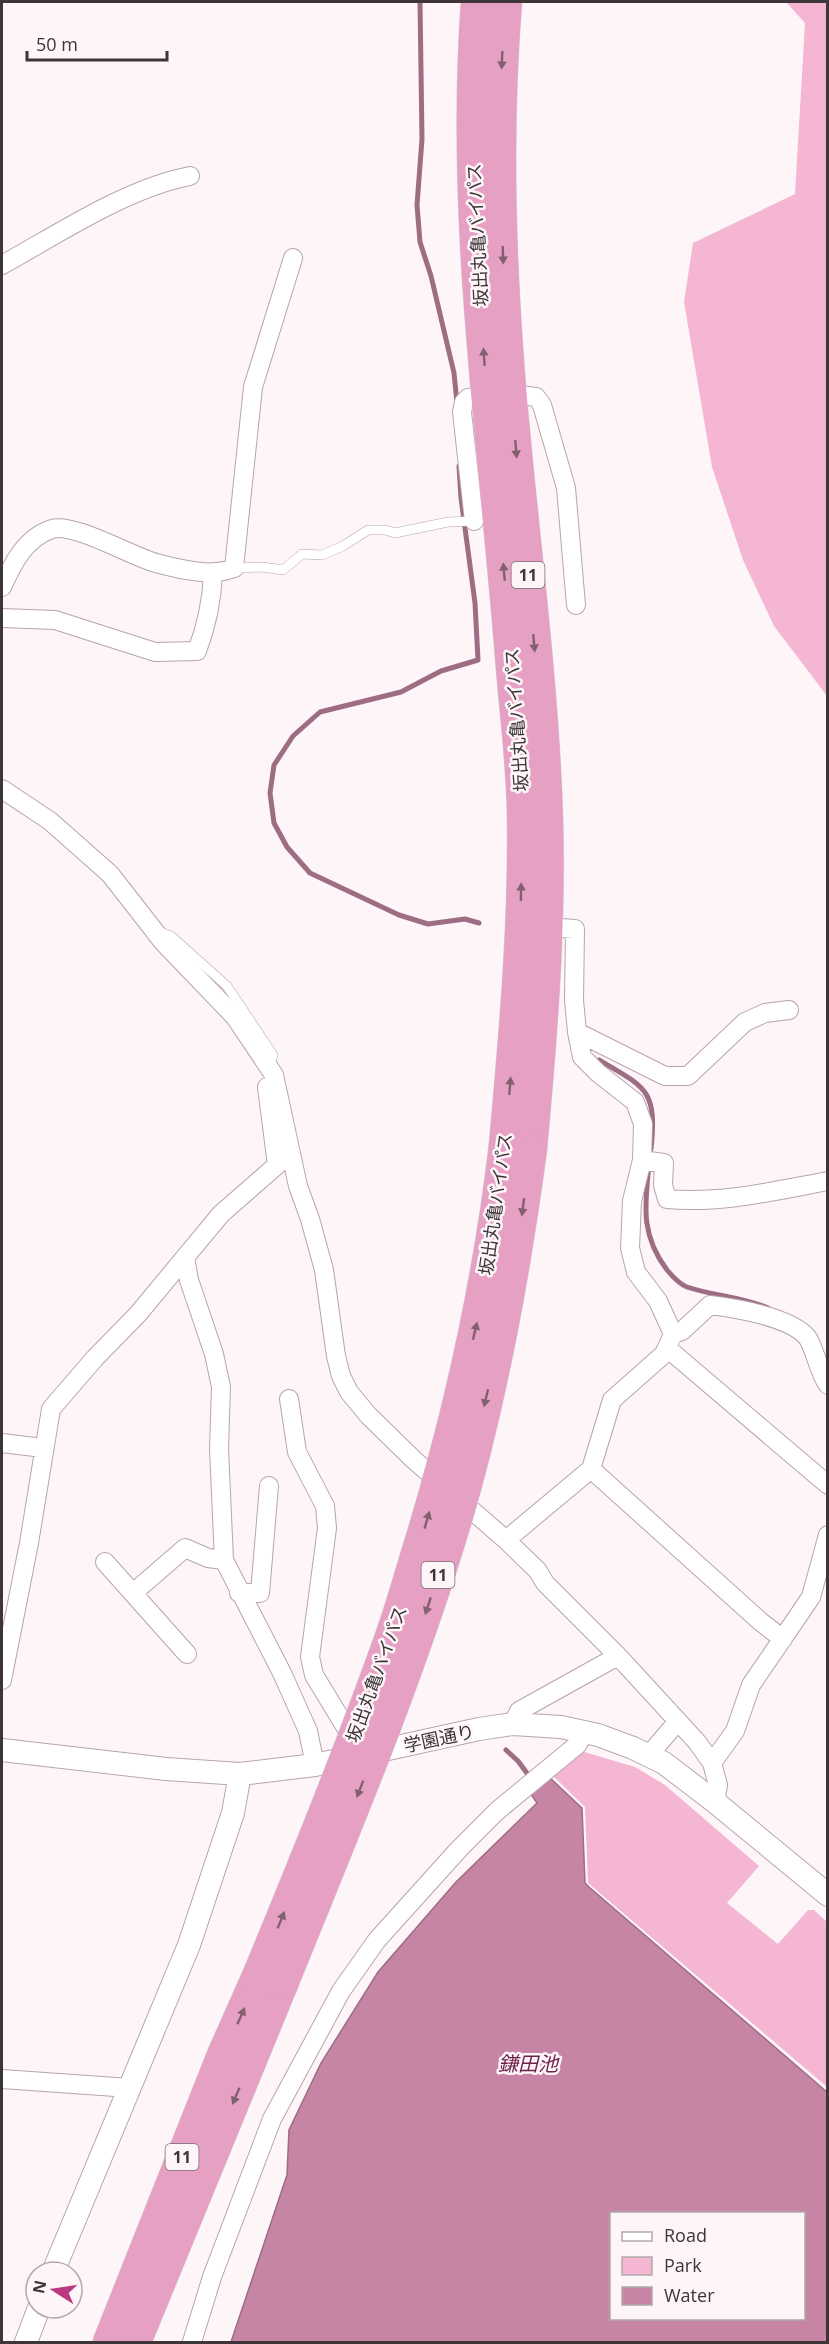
<svg xmlns="http://www.w3.org/2000/svg" width="829" height="2344" font-family="'Open Sans','Noto Sans JP',sans-serif">
<style>
.green{fill:#f4b6d3}
.water{fill:#c685a4;stroke:#9d6d84;stroke-width:1.5;fill-rule:evenodd}
.lines{fill:none;stroke-linecap:round;stroke-linejoin:round}
.stream{stroke:#9d6d84;stroke-width:5}
.service-casing{stroke:#b8a4ad;stroke-width:10}
.minor-casing{stroke:#b8a4ad;stroke-width:20}
.tertiary-casing{stroke:#b8a4ad;stroke-width:24}
.trunk-casing{stroke:#d4d3d3;stroke-width:33}
.service{stroke:#fff;stroke-width:9}
.minor{stroke:#fff;stroke-width:18}
.tertiary{stroke:#fff;stroke-width:22}
.trunk{stroke:#e6a0c3;stroke-width:32}
.trunk-bridge-casing{stroke:#d4d3d3;stroke-width:33;stroke-linecap:butt}
.trunk-bridge{stroke:#e6a0c3;stroke-width:32}
.oneway{fill:#816070}
.labels{text-anchor:middle;dominant-baseline:central;stroke-width:5;stroke-linejoin:round;paint-order:stroke}
.shield{fill:#fdf5f8;stroke:#776f72;stroke-width:1.5}
.shield-label{font-size:16px;font-weight:bold;fill:#3d3538}
.street-label{font-size:18px;fill:#3d3538;stroke:#fdf5f8}
.water-label{font-size:20px;font-style:italic;fill:#6f224d;stroke:#fdf5f8}
</style>
<rect width="100%" height="100%" fill="#fdf5f8"/>
<path class="green" d="M 786,2 L 827,2 L 827,696 L 774,626 L 743,560 L 712,467 L 684,302 L 693,243 L 795,194 L 805,23 Z
M 581,1751 L 635,1767 L 665,1785 L 759,1866 L 727,1903 L 778,1944 L 808,1910 L 814,1910 L 827,1922 L 827,2087 L 588,1883 L 585,1807 L 552,1775 Z"/>
<path class="water" d="M 549,1777 L 582,1808 L 585,1883 L 589,1887 L 827,2092 L 827,2342 L 231,2342 L 287,2175 L 289,2130 L 321,2063 L 378,1972 L 456,1882 L 537,1803 L 530,1793 ZM 612,2214 L 804,2214 L 804,2318 L 612,2318 Z"/>
<g class="lines">
<path class="stream" d="M 420,2 L 422,139 L 417,205 L 420,242 L 431,276 L 454,373 L 457,403
M 459,466 L 461,498 L 475,603 L 478,660 L 441,671 L 401,692 L 320,712 L 293,736 L 274,765 L 270,793 L 274,823 L 287,847 L 310,873 L 399,915 L 428,924 L 465,919 L 479,923
M 599,1060 C 647,1088 657,1090 651,1149
M 649,1164 C 645,1205 640,1234 667,1270 C 672,1276 679,1284 687,1287 C 714,1296 742,1297 768,1308
M 506,1750 L 518,1761 L 532,1780"/>
<defs>
<path id="service" d="M 234,568 L 262,567 L 283,570 L 302,554 L 322,555 L 343,546 L 368,530 L 385,530 L 395,533 L 448,522 L 474,521
M 160,932 L 171,936 L 227,986 L 273,1055 L 269,1068"/>
<path id="minor" d="M 2,265 C 58,234 127,188 190,176
M 474,521 L 462,412 L 464,402 L 468,398 L 511,394 L 536,397 L 542,405 L 566,488 L 576,605
M 2,587 C 13,563 25,538 52,529 C 73,522 133,557 156,563 C 171,567 201,574 216,572 C 222,572 228,570 234,568 L 253,387 L 293,258
M 2,618 L 55,620 L 155,652 L 197,651 C 207,625 212,600 213,573
M 2,789 L 50,821 L 110,874 L 163,942 L 235,1017 L 274,1075 L 298,1186 L 310,1219 L 324,1270 L 336,1356 L 341,1376 L 349,1392 L 368,1415 L 414,1460 L 506,1540 L 538,1571 L 545,1583 L 618,1656 L 697,1742 L 712,1763 L 718,1785 L 715,1802
M 547,927 L 575,929 L 574,1000 L 577,1032 L 582,1057 L 598,1073 L 635,1102 L 643,1124 L 642,1160
M 577,1032 L 665,1076 L 688,1076 L 745,1022 L 765,1013 L 789,1010
M 185,1257 L 189,1280 L 214,1354 L 221,1387 L 219,1449 L 224,1560 L 282,1673 L 308,1731 L 315,1765
M 673,1334 L 682,1331 L 710,1305 C 735,1308 790,1317 807,1337 C 815,1348 818,1371 828,1385
M 667,1348 L 828,1485
M 289,1399 L 297,1452 L 325,1506 L 327,1528 L 310,1657 L 314,1675 L 354,1741
M 2,1443 L 43,1448
M 591,1469 L 761,1622 L 783,1639
M 506,1540 L 591,1469 L 612,1400 L 664,1354 L 673,1334 L 658,1301 L 636,1272 L 630,1248 L 632,1201 L 642,1160 L 664,1163 L 663,1185 L 667,1199 C 721,1204 774,1191 828,1181
M 105,1562 L 187,1654
M 133,1593 L 185,1548 L 208,1558 L 224,1560
M 239,1593 L 260,1593 L 269,1486
M 2,1680 L 29,1543 L 51,1409 L 95,1358 L 138,1314 L 221,1214 L 277,1165 L 267,1087
M 513,1724 L 519,1711 L 618,1656
M 649,1755 L 678,1721
M 712,1763 L 735,1731 L 751,1685 L 811,1597 L 828,1535
M 2,2079 L 130,2088
M 192,2342 L 212,2277 L 272,2119 L 341,1991 L 377,1940 L 459,1849 L 497,1811 L 577,1745 L 585,1732"/>
<path id="tertiary" d="M 2,1750 L 166,1769 L 240,1774 L 315,1765 L 479,1729 L 513,1724 L 561,1727 L 598,1735 L 633,1748 L 664,1763 L 715,1802 L 828,1895
M 53,2272 L 189,1945 L 233,1813 L 240,1774
M 26,2342 L 39,2308"/>
<path id="trunk" d="M 477,2 C 461,220 494,439 511,656 C 515,708 522,760 523,811 C 525,923 515,1034 505,1145
M 506,2 C 495,137 500,276 512,411 C 524,547 543,683 547,820 C 550,930 541,1039 531,1149
M 109,2342 L 223,2055 L 259,1974
M 135,2342 L 282,1984"/>
</defs>
<use href="#service" class="service-casing"/>
<use href="#minor" class="minor-casing"/>
<use href="#tertiary" class="tertiary-casing"/>
<use href="#trunk" class="trunk-casing"/>
<use href="#service" class="service"/>
<use href="#minor" class="minor"/>
<use href="#tertiary" class="tertiary"/>
<use href="#trunk" class="trunk"/>
<defs>
<path id="trunk-bridge" d="M 259,1974 C 306,1860 352,1747 393,1631 C 403,1602 411,1573 420,1544 C 460,1413 489,1281 505,1145
M 282,1984 C 343,1833 407,1682 454,1526 C 491,1403 514,1276 531,1149"/>
</defs>
<use href="#trunk-bridge" class="trunk-bridge-casing"/>
<use href="#trunk-bridge" class="trunk-bridge"/>
</g>
<defs><path id="oneway-solid" d="M-6-.8H1V-3.2L6.5 0L1 3.2V.8H-6Z" transform="scale(1.5)"/></defs>
<g class="oneway">
<use href="#oneway-solid" transform="translate(502 60) rotate(92)"/>
<use href="#oneway-solid" transform="translate(503 255) rotate(88)"/>
<use href="#oneway-solid" transform="translate(484 357) rotate(-94)"/>
<use href="#oneway-solid" transform="translate(516 449) rotate(85)"/>
<use href="#oneway-solid" transform="translate(504 572) rotate(-95)"/>
<use href="#oneway-solid" transform="translate(534 643) rotate(85)"/>
<use href="#oneway-solid" transform="translate(521 892) rotate(-89)"/>
<use href="#oneway-solid" transform="translate(510 1086) rotate(-85)"/>
<use href="#oneway-solid" transform="translate(523 1207) rotate(97)"/>
<use href="#oneway-solid" transform="translate(475 1331) rotate(-77)"/>
<use href="#oneway-solid" transform="translate(486 1398) rotate(103)"/>
<use href="#oneway-solid" transform="translate(427 1520) rotate(-74)"/>
<use href="#oneway-solid" transform="translate(428 1606) rotate(108)"/>
<use href="#oneway-solid" transform="translate(360 1789) rotate(111)"/>
<use href="#oneway-solid" transform="translate(281 1920) rotate(-68)"/>
<use href="#oneway-solid" transform="translate(241 2016) rotate(-66)"/>
<use href="#oneway-solid" transform="translate(236 2096) rotate(113)"/>
</g>
<g class="labels">
<g class="shield">
<rect x="511.5" y="562" width="33" height="26" rx="4.5"/>
<rect x="421.5" y="1562" width="33" height="26" rx="4.5"/>
<rect x="165.5" y="2144" width="33" height="26" rx="4.5"/>
</g>
<g class="shield-label">
<text x="528" y="575">11</text>
<text x="438" y="1575">11</text>
<text x="182" y="2157">11</text>
</g>
<g class="street-label">
<text transform="translate(477 235) rotate(-93)">坂出丸亀バイパス</text>
<text transform="translate(516 720) rotate(-94)">坂出丸亀バイパス</text>
<text transform="translate(495 1204) rotate(-82)">坂出丸亀バイパス</text>
<text transform="translate(376 1674) rotate(-70)">坂出丸亀バイパス</text>
<text transform="translate(439 1738) rotate(-12)">学園通り</text>
</g>
<g class="water-label">
<text x="528" y="2063">鎌田池</text>
</g>
</g>
<rect width="829" height="2344" fill="none" stroke="#3d3538" stroke-width="6"/>
<rect x="610" y="2212" width="195" height="108" fill="#fdf5f8" stroke="#b0a8ab" stroke-width="1.5"/>
<rect x="622" y="2232" width="30" height="9" fill="#ffffff" stroke="#b0a8ab" stroke-width="1.5"/>
<text x="664" y="2242" font-size="18" fill="#3d3538">Road</text>
<rect x="622" y="2257" width="30" height="18" fill="#f4b6d3" stroke="#b0a8ab" stroke-width="1.5"/>
<text x="664" y="2272" font-size="18" fill="#3d3538">Park</text>
<rect x="622" y="2287" width="30" height="18" fill="#c685a4" stroke="#b0a8ab" stroke-width="1.5"/>
<text x="664" y="2302" font-size="18" fill="#3d3538">Water</text>
<g transform="translate(54 2290) rotate(282)"><circle r="28" fill="#fdf5f8" stroke="#b0a8ab" stroke-width="1.5"/>
<path d="M0-4.5L10 22L0 15L-10 22Z" fill="#ba3983"/>
<text y="-9" font-size="16" font-weight="bold" text-anchor="middle" fill="#3d3538">N</text>
</g>
<path d="M27 51v9h140v-9" fill="none" stroke="#3d3538" stroke-width="3"/>
<text x="36" y="51" font-size="18" fill="#3d3538" stroke="#fdf5f8" stroke-width="4.5" paint-order="stroke">50 m</text>
</svg>
